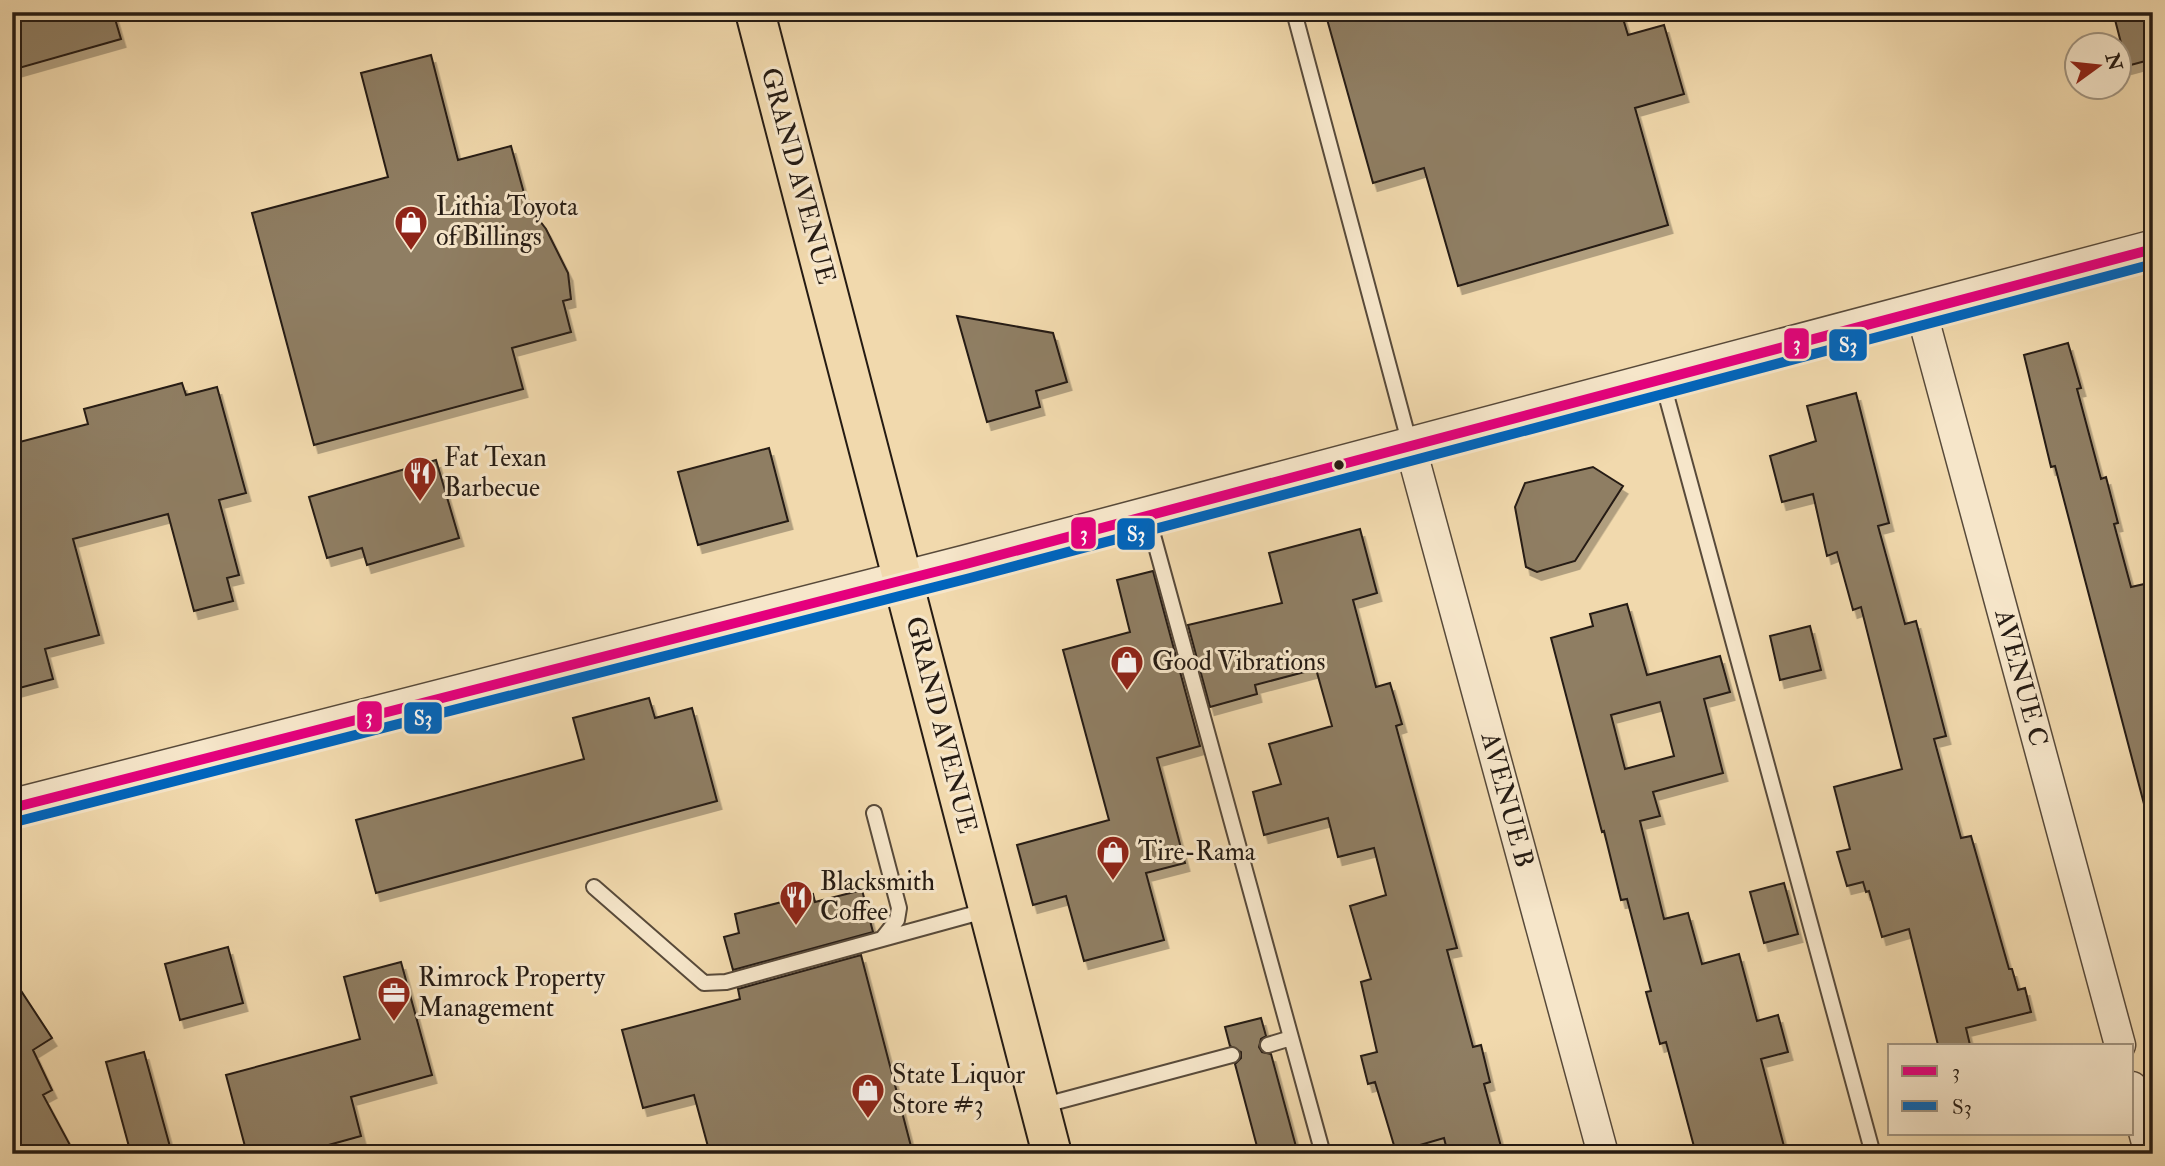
<svg xmlns="http://www.w3.org/2000/svg" width="2165" height="1166" font-family="'IM FELL Double Pica',serif">
<style>
.building{fill:#8f7e63;stroke:#251b13;stroke-width:2;fill-rule:evenodd;filter:url(#shadow)}
.lines{fill:none;stroke-linecap:round;stroke-linejoin:round}
.service-casing{stroke:#584a3a;stroke-width:18}
.minor-casing{stroke:#584a3a;stroke-width:33}
.tertiary-casing{stroke:#584a3a;stroke-width:40}
.primary-casing{stroke:#251b13;stroke-width:42}
.service{stroke:#f6e6ca;stroke-width:14}
.minor{stroke:#f6e6ca;stroke-width:30}
.tertiary{stroke:#f6e6ca;stroke-width:37}
.primary{stroke:#f1d9ad;stroke-width:38}
.bus-1-casing{stroke:#f6e6ca;stroke-width:16}
.bus-2-casing{stroke:#f6e6ca;stroke-width:16}
.bus-1{stroke:#e5007d;stroke-width:10}
.bus-2{stroke:#0065bd;stroke-width:10}
.bus-dot{fill:#251b13;stroke:#f6e6ca;stroke-width:2.5}
.labels{text-anchor:middle;dominant-baseline:central;stroke-width:6;stroke-linejoin:round;paint-order:stroke}
.street-label{font-size:26px;fill:#251b13;stroke:#f6e6ca}
.poi-label{font-size:26px;fill:#251b13;stroke:#f6e6ca;text-anchor:start}
.line-badge{stroke:#f6e6ca;stroke-width:2.5}
.badge-label{font-size:19px;text-anchor:middle;font-weight:bold;fill:#fff}
</style>
<defs>
<filter id="shadow"><feDropShadow dx="4.5" dy="8" stdDeviation="0" flood-color="#0004"/></filter>
</defs>
<rect width="100%" height="100%" fill="#f1d9ad"/>
<filter id="stains"><feTurbulence type="fractalNoise" baseFrequency=".00286" numOctaves="4"/><feColorMatrix values="0 0 0 0 .2 0 0 0 0 .09 0 0 0 0 .02 0 0 0 .5 -.17"/></filter>
<radialGradient id="worn" r=".72"><stop offset=".6" stop-color="#630" stop-opacity="0"/><stop offset="1" stop-color="#630" stop-opacity=".3"/></radialGradient>
<path class="building" d="M 12,12 L 113,12 L 121,39 L 12,70 Z
M 1325,12 L 1621,12 L 1628,35 L 1664,25 L 1684,94 L 1635,108 L 1668,225 L 1458,286 L 1424,168 L 1373,183 Z
M 2113,12 L 2153,12 L 2153,59 L 2127,66 Z
M 431,55 L 458,160 L 511,146 L 527,204 L 546,229 L 568,273 L 571,299 L 563,301 L 571,332 L 512,348 L 523,389 L 314,445 L 252,213 L 388,177 L 361,73 Z
M 957,316 L 1053,333 L 1067,382 L 1036,391 L 1040,407 L 987,422 Z
M 2068,343 L 2081,388 L 2077,389 L 2101,479 L 2106,477 L 2118,523 L 2114,524 L 2131,587 L 2153,582 L 2153,803 L 2144,804 L 2055,466 L 2051,467 L 2024,355 Z
M 182,383 L 186,395 L 217,387 L 246,493 L 219,500 L 239,575 L 227,578 L 233,601 L 194,611 L 168,514 L 73,539 L 99,635 L 45,649 L 53,679 L 12,690 L 12,444 L 88,424 L 84,409 Z
M 1856,393 L 1889,523 L 1878,526 L 1905,624 L 1916,621 L 1946,736 L 1934,739 L 1961,838 L 1971,836 L 2009,969 L 2012,969 L 2018,990 L 2025,988 L 2031,1012 L 1966,1028 L 1970,1045 L 1938,1045 L 1909,929 L 1882,937 L 1869,891 L 1866,892 L 1863,882 L 1847,886 L 1837,852 L 1850,849 L 1834,787 L 1902,769 L 1861,607 L 1853,610 L 1837,552 L 1827,556 L 1813,494 L 1782,502 L 1770,456 L 1816,441 L 1807,406 Z
M 769,448 L 788,521 L 698,545 L 678,472 Z
M 436,460 L 459,538 L 367,565 L 362,548 L 327,558 L 309,497 Z
M 1593,467 L 1623,486 L 1575,561 L 1537,572 L 1526,567 L 1515,507 L 1525,483 Z
M 1360,529 L 1377,593 L 1353,600 L 1376,687 L 1390,683 L 1402,724 L 1396,726 L 1457,948 L 1447,950 L 1473,1047 L 1481,1045 L 1490,1082 L 1484,1084 L 1503,1154 L 1448,1154 L 1444,1138 L 1396,1152 L 1375,1082 L 1368,1084 L 1361,1056 L 1377,1052 L 1361,982 L 1371,979 L 1350,906 L 1386,895 L 1374,848 L 1338,857 L 1328,818 L 1264,835 L 1253,792 L 1281,784 L 1269,744 L 1332,726 L 1316,669 L 1255,685 L 1257,694 L 1210,707 L 1188,625 L 1282,603 L 1269,553 Z
M 1153,571 L 1200,746 L 1157,758 L 1185,863 L 1146,873 L 1164,940 L 1084,961 L 1066,896 L 1033,905 L 1017,845 L 1109,820 L 1063,650 L 1130,632 L 1117,580 Z
M 1627,604 L 1647,675 L 1720,656 L 1730,692 L 1704,699 L 1723,773 L 1653,792 L 1660,816 L 1640,821 L 1664,919 L 1688,913 L 1702,964 L 1739,954 L 1757,1021 L 1778,1015 L 1788,1052 L 1761,1059 L 1786,1154 L 1696,1154 L 1666,1042 L 1660,1044 L 1646,992 L 1651,991 L 1627,899 L 1621,900 L 1604,831 L 1602,832 L 1551,638 L 1593,626 L 1590,614 ZM 1660,702 L 1674,756 L 1625,769 L 1611,715 Z
M 1810,626 L 1821,670 L 1780,680 L 1770,636 Z
M 649,698 L 655,718 L 692,708 L 717,801 L 376,893 L 356,820 L 584,759 L 573,718 Z
M 1784,883 L 1798,934 L 1764,943 L 1750,892 Z
M 862,890 L 873,932 L 733,970 L 724,937 L 739,933 L 735,914 L 813,894 L 815,902 Z
M 228,947 L 243,1003 L 180,1020 L 165,964 Z
M 861,955 L 913,1154 L 710,1154 L 694,1095 L 643,1108 L 622,1030 L 740,999 L 738,989 Z
M 401,962 L 432,1075 L 351,1097 L 361,1136 L 296,1154 L 247,1154 L 226,1075 L 360,1039 L 344,977 Z
M 12,977 L 52,1038 L 33,1050 L 52,1090 L 43,1095 L 70,1145 L 54,1154 L 12,1154 Z
M 1261,1018 L 1266,1036 L 1261,1039 L 1259,1047 L 1262,1052 L 1271,1054 L 1298,1154 L 1259,1154 L 1235,1064 L 1241,1058 L 1241,1052 L 1230,1046 L 1225,1027 Z
M 144,1052 L 172,1154 L 131,1154 L 106,1062 Z"/>
<g class="lines">
<defs>
<path id="service" d="M 1294,12 L 1410,445
M 1662,380 L 1873,1154
M 1148,517 L 1323,1154
M 874,813 L 899,908 L 897,920 L 882,939
M 594,887 L 704,983 L 726,982 L 988,910
M 1268,1045 L 1291,1038
M 1041,1106 L 1232,1055"/>
<path id="minor" d="M 1921,310 L 2120,1045
M 1410,445 L 1603,1154
M 2132,1087 L 2150,1154"/>
<path id="tertiary" d="M 12,808 L 966,564 L 2153,249"/>
<path id="primary" d="M 755,12 L 1052,1154"/>
</defs>
<use href="#service" class="service-casing"/>
<use href="#minor" class="minor-casing"/>
<use href="#tertiary" class="tertiary-casing"/>
<use href="#primary" class="primary-casing"/>
<use href="#service" class="service"/>
<use href="#minor" class="minor"/>
<use href="#tertiary" class="tertiary"/>
<use href="#primary" class="primary"/>
<defs>
<path id="bus-1" d="M 12,808 L 966,564 L 2153,249"/>
<path id="bus-2" d="M 15,822 L 970,578 L 2153,264"/>
</defs>
<use href="#bus-1" class="bus-1-casing"/>
<use href="#bus-2" class="bus-2-casing"/>
<use href="#bus-1" class="bus-1"/>
<use href="#bus-2" class="bus-2"/>
</g>
<defs>
<symbol id="shop-pin" viewBox="-11 -11 22 30"><path d="M0 17L-7.5 6A9.5 9.5 0 1 1 7.5 6Z" fill="#8f2418" stroke="#f6e6ca"/><path d="M-5-2.5h2.3a2.7 3.5 0 0 1 5.4 0H5L5.5 6h-11ZM-1.5-2.5h3a1.5 2.3 0 0 0-3 0Z" fill="#fff"/></symbol>
<symbol id="restaurant-pin" viewBox="-11 -11 22 30"><path d="M0 17L-7.5 6A9.5 9.5 0 1 1 7.5 6Z" fill="#8f2418" stroke="#f6e6ca"/><path d="M-5-6h1v4h1v-4h1v4h1v-4h1v5L-1.5 .5V6h-2V.5L-5-1ZM5-6V6H3V1.5H1.5Q1.5-4 5-6Z" fill="#fff"/></symbol>
<symbol id="office-pin" viewBox="-11 -11 22 30"><path d="M0 17L-7.5 6A9.5 9.5 0 1 1 7.5 6Z" fill="#8f2418" stroke="#f6e6ca"/><path d="M-6-3h4V-5.5h4V-3h4V5H-6ZM-1-4.5V-3h2v-1.5ZM-6 0V1H6V0Z" fill="#fff"/></symbol>
</defs>
<g fill-rule="evenodd">
<use href="#shop-pin" x="392" y="203" width="38" height="52"/>
<use href="#restaurant-pin" x="401" y="454" width="38" height="52"/>
<use href="#shop-pin" x="1108" y="643" width="38" height="52"/>
<use href="#shop-pin" x="1094" y="833" width="38" height="52"/>
<use href="#restaurant-pin" x="777" y="878" width="38" height="52"/>
<use href="#office-pin" x="375" y="974" width="38" height="52"/>
<use href="#shop-pin" x="849" y="1071" width="38" height="52"/>
</g>
<circle class="bus-dot" cx="1339" cy="465" r="6"/>
<g class="labels">
<g class="street-label">
<text transform="translate(798 176) rotate(75)">GRAND AVENUE</text>
<text transform="translate(2021 678) rotate(75)">AVENUE C</text>
<text transform="translate(941 725) rotate(76)">GRAND AVENUE</text>
<text transform="translate(1507 800) rotate(75)">AVENUE B</text>
</g>
<g class="poi-label">
<text x="436" y="207">Lithia Toyota<tspan x="436" dy="30">of Billings</tspan></text>
<text x="444" y="458">Fat Texan<tspan x="444" dy="30">Barbecue</tspan></text>
<text x="1152" y="662">Good Vibrations</text>
<text x="1138" y="852">Tire-Rama</text>
<text x="820" y="882">Blacksmith<tspan x="820" dy="30">Coffee</tspan></text>
<text x="418" y="978">Rimrock Property<tspan x="418" dy="30">Management</tspan></text>
<text x="892" y="1075">State Liquor<tspan x="892" dy="30">Store #3</tspan></text>
</g>
</g>
<g class="line-badge">
<rect x="1783" y="327" width="27" height="33" rx="7" fill="#e5007d"/>
<rect x="1828" y="328" width="40" height="34" rx="7" fill="#0065bd"/>
<rect x="1070" y="516" width="27" height="34" rx="7" fill="#e5007d"/>
<rect x="1116" y="517" width="40" height="34" rx="7" fill="#0065bd"/>
<rect x="356" y="700" width="27" height="33" rx="7" fill="#e5007d"/>
<rect x="403" y="701" width="40" height="34" rx="7" fill="#0065bd"/>
</g>
<g class="badge-label">
<text x="1797" y="350">3</text>
<text x="1848" y="352">S3</text>
<text x="1084" y="540">3</text>
<text x="1136" y="541">S3</text>
<text x="369" y="723">3</text>
<text x="423" y="725">S3</text>
</g>
<rect width="2165" height="1166" fill="none" stroke="#f1d9ad" stroke-width="42"/>
<rect x="14" y="14" width="2137" height="1138" fill="none" stroke="#251b13" stroke-width="3.5"/>
<rect x="21" y="21" width="2123" height="1124" fill="none" stroke="#251b13" stroke-width="2"/>
<rect x="1888" y="1044" width="245" height="91" fill="#f6e6ca" stroke="#a29581" stroke-width="2"/>
<rect x="1902" y="1066" width="35" height="10" fill="#e5007d" stroke="#a29581" stroke-width="2"/>
<text x="1952" y="1078" font-size="21" fill="#251b13">3</text>
<rect x="1902" y="1101" width="35" height="10" fill="#0065bd" stroke="#a29581" stroke-width="2"/>
<text x="1952" y="1114" font-size="21" fill="#251b13">S3</text>
<g transform="translate(2098 66) rotate(75)"><circle r="33" fill="#f6e6ca" stroke="#a29581" stroke-width="2"/>
<path d="M0-5L12 26L0 18L-12 26Z" fill="#8f2418"/>
<text y="-10" font-size="19" font-weight="bold" text-anchor="middle" fill="#251b13">N</text>
</g>
<rect width="100%" height="100%" filter="url(#stains)"/>
<rect width="100%" height="100%" fill="url(#worn)"/>
</svg>
